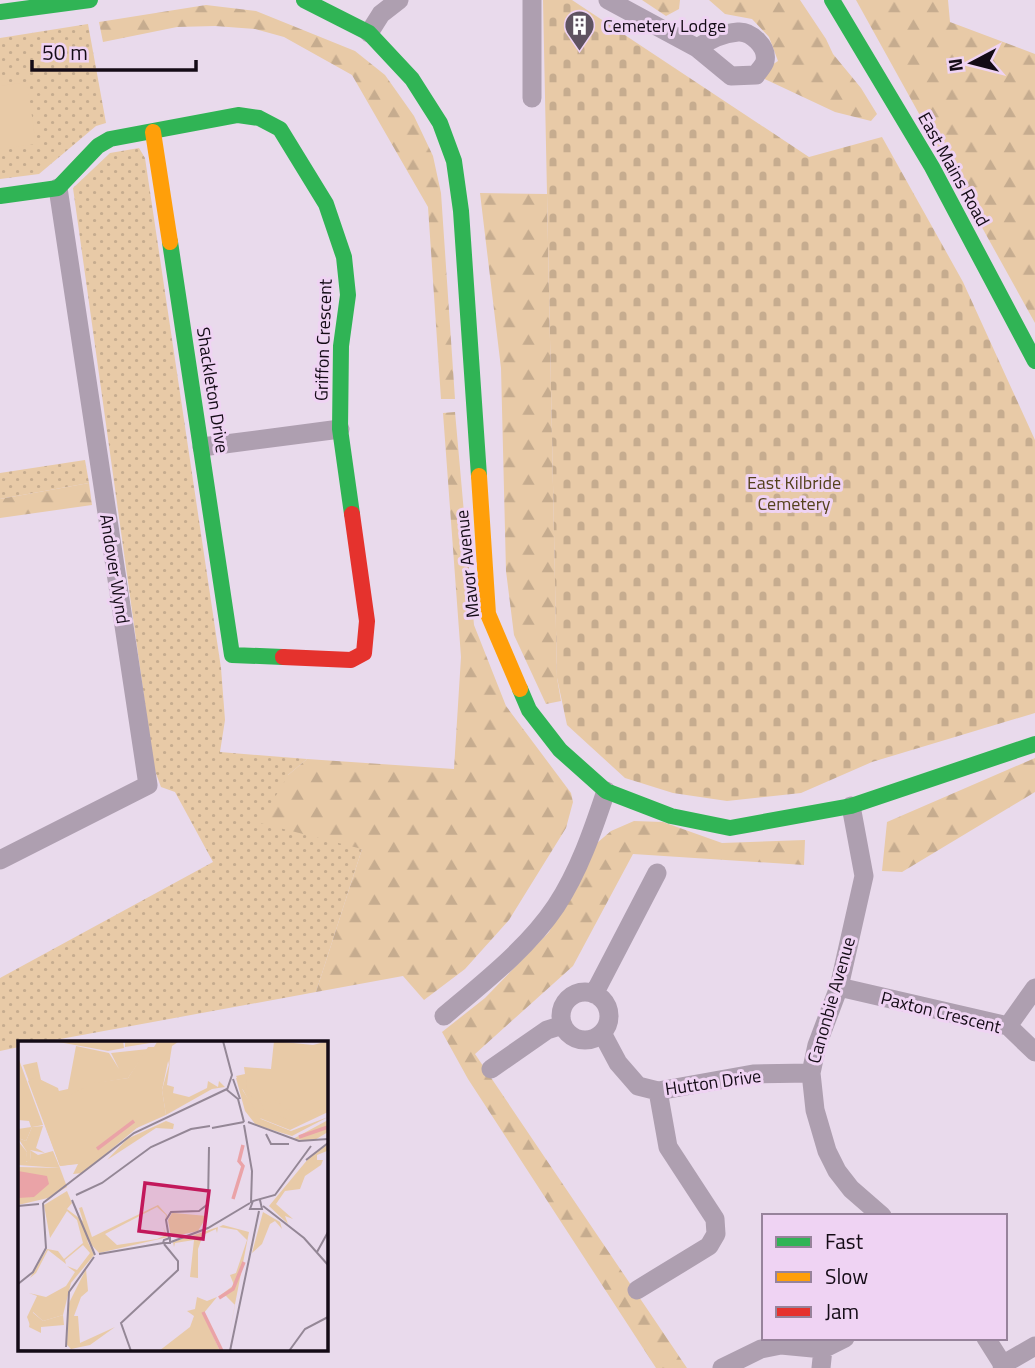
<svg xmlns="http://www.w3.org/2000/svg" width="1035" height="1368" font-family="'Titillium Web',sans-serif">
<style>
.grass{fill:url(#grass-dots)}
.forest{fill:url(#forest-firs)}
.cemetery{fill:url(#cemetery-stones)}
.pitch{fill:#e8caa7}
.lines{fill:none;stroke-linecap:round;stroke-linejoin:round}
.street{stroke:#ae9fb0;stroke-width:19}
.fast{stroke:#30b455;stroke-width:16}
.slow{stroke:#ff9f0a;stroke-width:16}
.jam{stroke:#e5322d;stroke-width:16}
.labels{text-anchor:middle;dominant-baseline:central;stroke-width:6;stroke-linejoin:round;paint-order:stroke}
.poi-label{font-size:18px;fill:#140b16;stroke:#efd3f3;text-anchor:start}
.street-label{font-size:18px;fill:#140b16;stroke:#efd3f3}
.park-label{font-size:18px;fill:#54411c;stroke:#efd3f3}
.inset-river{fill:none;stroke:#eaa3a7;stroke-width:3.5}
.inset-road{fill:none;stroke:#948796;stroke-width:2}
.view{fill:#c2185b;fill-opacity:0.15;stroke:#c2185b;stroke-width:3.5}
.inset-edge{fill:none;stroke:#140b16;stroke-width:3.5}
</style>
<defs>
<pattern id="grass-dots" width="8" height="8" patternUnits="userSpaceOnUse" patternTransform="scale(1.75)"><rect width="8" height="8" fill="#e8caa7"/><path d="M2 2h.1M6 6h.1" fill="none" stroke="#c6ac8f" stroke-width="1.8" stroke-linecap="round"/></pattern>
<pattern id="forest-firs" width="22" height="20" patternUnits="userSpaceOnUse" patternTransform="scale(1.75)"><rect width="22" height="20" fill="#e8caa7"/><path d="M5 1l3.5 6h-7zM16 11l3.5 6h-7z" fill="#c6ac8f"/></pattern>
<pattern id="cemetery-stones" width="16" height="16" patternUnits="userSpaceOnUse" patternTransform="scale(1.75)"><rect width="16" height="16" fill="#e8caa7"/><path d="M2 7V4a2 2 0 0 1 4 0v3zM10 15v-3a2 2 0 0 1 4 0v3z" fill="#c6ac8f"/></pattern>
</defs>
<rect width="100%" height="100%" fill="#e9daec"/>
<path class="grass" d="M 88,24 L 106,123 L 96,126 L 39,174 L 0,179 L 0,38 Z
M 139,148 L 145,158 L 221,668 L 225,720 L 220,752 L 307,759 L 288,775 L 362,849 L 316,992 L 44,1042 L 19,1042 L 19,1047 L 0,1051 L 0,978 L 213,862 L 175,792 L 161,787 L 154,768 L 73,188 L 110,153 Z
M 85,460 L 89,483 L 0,499 L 0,473 Z"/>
<path class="forest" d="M 642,0 L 680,0 L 679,9 L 666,16 Z
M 709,0 L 800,0 L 826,39 L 833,54 L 861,88 L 877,114 L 871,121 L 835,112 L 756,75 L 778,61 L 769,37 L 752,19 L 725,14 Z
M 856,0 L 948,0 L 950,22 L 1035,54 L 1035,323 Z
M 206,5 L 256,11 L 355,51 L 385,75 L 414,116 L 433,156 L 441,193 L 455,399 L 441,399 L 428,207 L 352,75 L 284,37 L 255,29 L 215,26 L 177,27 L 103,42 L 99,22 Z
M 480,193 L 547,194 L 557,678 L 561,701 L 546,704 L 514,635 L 506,571 L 501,368 Z
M 455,412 L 474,625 L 506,706 L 571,793 L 573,802 L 566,828 L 509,920 L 465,969 L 424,1000 L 403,976 L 316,992 L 362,849 L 260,823 L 288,775 L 307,759 L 454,769 L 461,657 L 443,413 Z
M 89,483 L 92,505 L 0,518 L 0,499 Z
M 1035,758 L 1035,792 L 902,872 L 882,871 L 887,822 Z
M 634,821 L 663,822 L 722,843 L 805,840 L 804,865 L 633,854 L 573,966 L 475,1054 L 687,1368 L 656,1368 L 468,1079 L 442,1032 L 485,998 L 549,932 L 597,843 L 611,831 Z"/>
<path class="cemetery" d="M 543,0 L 572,0 L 809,157 L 882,137 L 963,282 L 1035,440 L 1035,713 L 872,762 L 801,793 L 727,801 L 673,793 L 625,778 L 567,725 L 557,678 Z"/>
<path class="pitch" d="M 27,82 L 36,144 L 0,149 L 0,86 Z"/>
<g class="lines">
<path class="street" d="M 532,0 L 532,98
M 608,0 L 697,48 L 731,76 L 756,75 C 758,71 764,66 765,61 C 768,47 751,31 738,32 C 722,33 710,40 697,48
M 369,33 L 381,14 L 399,0
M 202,447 L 340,429
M 851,806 L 864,876 L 839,987 L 817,1045 L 811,1073 L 815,1110 L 827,1151 L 837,1171 L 851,1189 L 882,1216
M 0,860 L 148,785 L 58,188
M 839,987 L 1008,1026 L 1035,1052
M561 1016a24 24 0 1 1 48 0a24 24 0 1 1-48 0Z
M 594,994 L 657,873
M 444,1016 C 483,983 528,948 556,906 C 579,871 593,830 606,791
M 1008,1026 L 1035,988
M 602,1033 L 618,1063 L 638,1086 L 658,1091 L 753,1074 L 811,1073
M 491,1069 L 547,1030 L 563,1025
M 637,1290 L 709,1246 L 716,1234 L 715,1219 L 668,1147 L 658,1091
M 986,1338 L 1005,1368
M 1002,1365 L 1035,1346
M 722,1368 L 761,1349 L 781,1345 L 823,1349 L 845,1338
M 821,1368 L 823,1349"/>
<path class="fast" d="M 304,0 L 369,33 L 412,79 L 440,123 L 454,161 L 461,211 L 479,476
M 832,0 L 932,167 L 1035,361
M 0,12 L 90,0
M 0,196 L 58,188 L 98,146 L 110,139 L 238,115 L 259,118 L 280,129 L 326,204 L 344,257 L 348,295 L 341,346 L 340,429 L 352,514
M 170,242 L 232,655 L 283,657
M 520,689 L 529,710 L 560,750 L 606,791 L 671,816 L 730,828 L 851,806 L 1035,744"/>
<path class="slow" d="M 153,132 L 170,242
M 479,476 L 488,614 L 520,689"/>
<path class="jam" d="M 283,657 L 351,660 L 364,653 L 367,621 L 352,514"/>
</g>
<defs>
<symbol id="building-pin" viewBox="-11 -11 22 30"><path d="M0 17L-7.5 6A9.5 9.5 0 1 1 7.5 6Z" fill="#5f5361" stroke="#efd3f3"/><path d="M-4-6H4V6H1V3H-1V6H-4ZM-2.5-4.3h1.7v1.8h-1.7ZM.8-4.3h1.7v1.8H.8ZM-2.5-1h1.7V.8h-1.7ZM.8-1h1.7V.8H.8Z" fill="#fff"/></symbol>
</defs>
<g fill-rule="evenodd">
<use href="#building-pin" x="562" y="8" width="35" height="47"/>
</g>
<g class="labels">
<g class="poi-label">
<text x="603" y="25">Cemetery Lodge</text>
</g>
<g class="street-label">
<text transform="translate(954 169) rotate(61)">East Mains Road</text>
<text transform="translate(323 340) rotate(-88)">Griffon Crescent</text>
<text transform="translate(213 390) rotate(81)">Shackleton Drive</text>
<text transform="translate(467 564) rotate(-96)">Mavor Avenue</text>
<text transform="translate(115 569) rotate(81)">Andover Wynd</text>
<text transform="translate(831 1000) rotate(-74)">Canonbie Avenue</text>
<text transform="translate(941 1012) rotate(14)">Paxton Crescent</text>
<text transform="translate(713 1082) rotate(-8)">Hutton Drive</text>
</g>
<g class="park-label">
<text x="794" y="482">East Kilbride<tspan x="794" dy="21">Cemetery</tspan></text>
</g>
</g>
<g transform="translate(18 1041)">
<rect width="310" height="310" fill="#e9daec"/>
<path d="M 35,0 L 105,0 L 106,7 L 90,10 ZM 107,0 L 158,0 L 160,1 L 154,5 L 151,24 L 147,6 L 136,6 L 139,1 L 107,6 ZM 256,0 L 295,4 L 310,0 L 310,71 L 272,89 L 239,76 L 218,35 L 227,33 L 226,26 L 253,28 ZM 58,5 L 91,12 L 101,28 L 93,12 L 130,8 L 110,37 L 86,41 L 120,86 L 65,132 L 55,133 L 60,123 L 42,125 L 5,24 L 19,21 L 23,39 L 41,50 L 50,48 ZM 0,16 L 25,84 L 14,86 L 8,100 L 0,97 L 0,88 L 13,86 L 11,80 L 0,79 ZM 148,80 L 156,83 L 155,88 L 138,87 L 89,119 L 109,98 ZM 0,100 L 9,111 L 8,121 L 13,118 L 12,109 L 20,114 L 35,110 L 42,127 L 0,124 Z" fill="#e8caa7"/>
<path d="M 152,20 L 149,44 L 156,46 L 155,52 L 171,56 L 189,47 L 190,40 L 200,46 L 201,40 L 207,46 L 194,48 L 148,74 L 144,49 ZM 218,37 L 228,38 L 229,47 L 242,59 L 257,62 L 259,57 L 265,68 L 278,70 L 310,62 L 277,81 L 246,70 L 244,63 L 224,48 L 243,78 L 273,90 L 310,76 L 274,95 L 238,84 L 227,70 ZM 310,79 L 310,91 L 295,100 L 275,98 ZM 25,85 L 18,107 L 27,112 L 12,109 L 13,119 L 7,121 L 9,111 L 0,97 L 8,100 L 14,86 ZM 310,103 L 309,110 L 299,114 L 299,119 L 305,119 L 303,124 L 287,135 L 282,148 L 267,150 L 258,163 L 275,178 L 267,175 L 270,183 L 251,165 L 290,118 ZM 49,150 L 54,162 L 49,168 L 65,180 L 61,167 L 64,166 L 74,196 L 140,164 L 149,174 L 147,182 L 148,174 L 139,166 L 87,193 L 99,204 L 139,198 L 148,194 L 145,186 L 150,196 L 81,212 L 69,199 L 76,214 L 53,242 L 45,274 L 25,280 L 15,271 L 12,284 L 9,276 L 19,255 L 11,252 L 28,256 L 48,245 L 57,231 L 49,225 L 59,229 L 72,212 L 65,204 L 47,219 L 48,223 L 30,209 L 18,232 L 12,237 L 29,208 L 40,210 L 46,218 L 65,202 L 59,179 L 49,170 L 32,197 L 26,164 ZM 245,171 L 262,181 L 264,188 L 257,180 L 252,183 L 244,203 L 234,212 ZM 205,184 L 231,191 L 211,294 L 217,264 L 208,255 L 200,256 L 216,244 L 212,234 L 218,232 L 229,199 L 219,189 L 201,186 ZM 200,186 L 199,192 L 198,188 L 185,194 L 180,208 L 180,237 L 172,236 L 176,199 L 157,202 L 156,206 L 155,201 ZM 68,228 L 70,250 L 63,256 L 56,275 L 60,275 L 62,302 L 97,286 L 72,304 L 53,308 L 49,304 L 50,264 Z" fill="#e8caa7"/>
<path d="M 154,172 L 156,172 L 189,175 L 180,190 L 153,196 L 150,179 Z" fill="#e8caa7"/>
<path d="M 0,126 L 42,127 L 49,146 L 30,157 L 0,164 ZM 179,256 L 189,260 L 199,256 L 185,273 L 202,310 L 141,310 L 172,286 L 176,275 L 169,270 L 177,268 ZM 14,271 L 25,280 L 45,274 L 46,284 L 23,286 L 23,292 L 11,286 Z" fill="#e8caa7"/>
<path d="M 130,6 L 147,6 L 152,11 L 144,49 L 148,74 L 103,94 L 78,120 L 42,125 L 10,40 L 17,36 L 40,47 L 42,55 L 50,55 L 75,42 L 110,37 Z" fill="#e8caa7"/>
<path d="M 0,130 L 29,135 L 31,143 L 16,156 L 0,157 Z" fill="#eaa3a7"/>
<path class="inset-river" d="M 281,96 L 310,86M 79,108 L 116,80M 215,158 L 225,125 L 221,120 L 225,104M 201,257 L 215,248 L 226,221M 185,271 L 204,310"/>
<path class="inset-road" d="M 205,0 L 214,34 L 209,49 L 220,58 L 226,81M 215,38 L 222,58M 230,81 L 281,100 L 310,98M 226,84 L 234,130 L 233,162M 194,87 L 226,81M 248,93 L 253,103 L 271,103M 288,119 L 310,102M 58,154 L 84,142 L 133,106 L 173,88 L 192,85M 54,159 L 77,214M 242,159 L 244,168 L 232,168 L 235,160 L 257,154 L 293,105M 25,162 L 116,92 L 209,48M 0,165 L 21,163M 245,165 L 286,197 L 310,224M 151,197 L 148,179 L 153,171 L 181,170 L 190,163 L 191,106M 152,197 L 152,202 L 145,202 L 146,199 ZM 153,201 L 190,187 L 232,162M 299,211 L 310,191M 81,213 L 145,202M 0,243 L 15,231 L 28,207 L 25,162M 48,306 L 51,251 L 76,216M 0,309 L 54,310M 113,310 L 103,282 L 160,229 L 160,220 L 146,203M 212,310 L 241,170M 271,310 L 287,288 L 310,276"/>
<path class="view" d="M 127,142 L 191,150 L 185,198 L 121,190 Z"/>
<rect width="310" height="310" class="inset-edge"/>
</g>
<rect x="762" y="1214" width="245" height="126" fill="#efd3f3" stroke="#97839b" stroke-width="2"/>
<rect x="776" y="1237" width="35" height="10" fill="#30b455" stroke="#97839b" stroke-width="2"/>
<text x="825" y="1249" font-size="21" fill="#140b16">Fast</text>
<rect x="776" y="1272" width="35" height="10" fill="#ff9f0a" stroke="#97839b" stroke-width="2"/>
<text x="825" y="1284" font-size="21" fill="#140b16">Slow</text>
<rect x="776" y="1307" width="35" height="10" fill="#e5322d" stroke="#97839b" stroke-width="2"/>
<text x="825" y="1319" font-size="21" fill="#140b16">Jam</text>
<g transform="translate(972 63) rotate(263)" stroke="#efd3f3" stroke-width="5" paint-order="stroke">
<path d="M0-5L12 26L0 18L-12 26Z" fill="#140b16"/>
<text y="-10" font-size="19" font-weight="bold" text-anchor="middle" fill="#140b16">N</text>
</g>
<path d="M32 60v10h164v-10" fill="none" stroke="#140b16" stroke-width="3.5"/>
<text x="42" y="60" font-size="21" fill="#140b16" stroke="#efd3f3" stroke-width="5" paint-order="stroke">50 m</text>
</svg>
